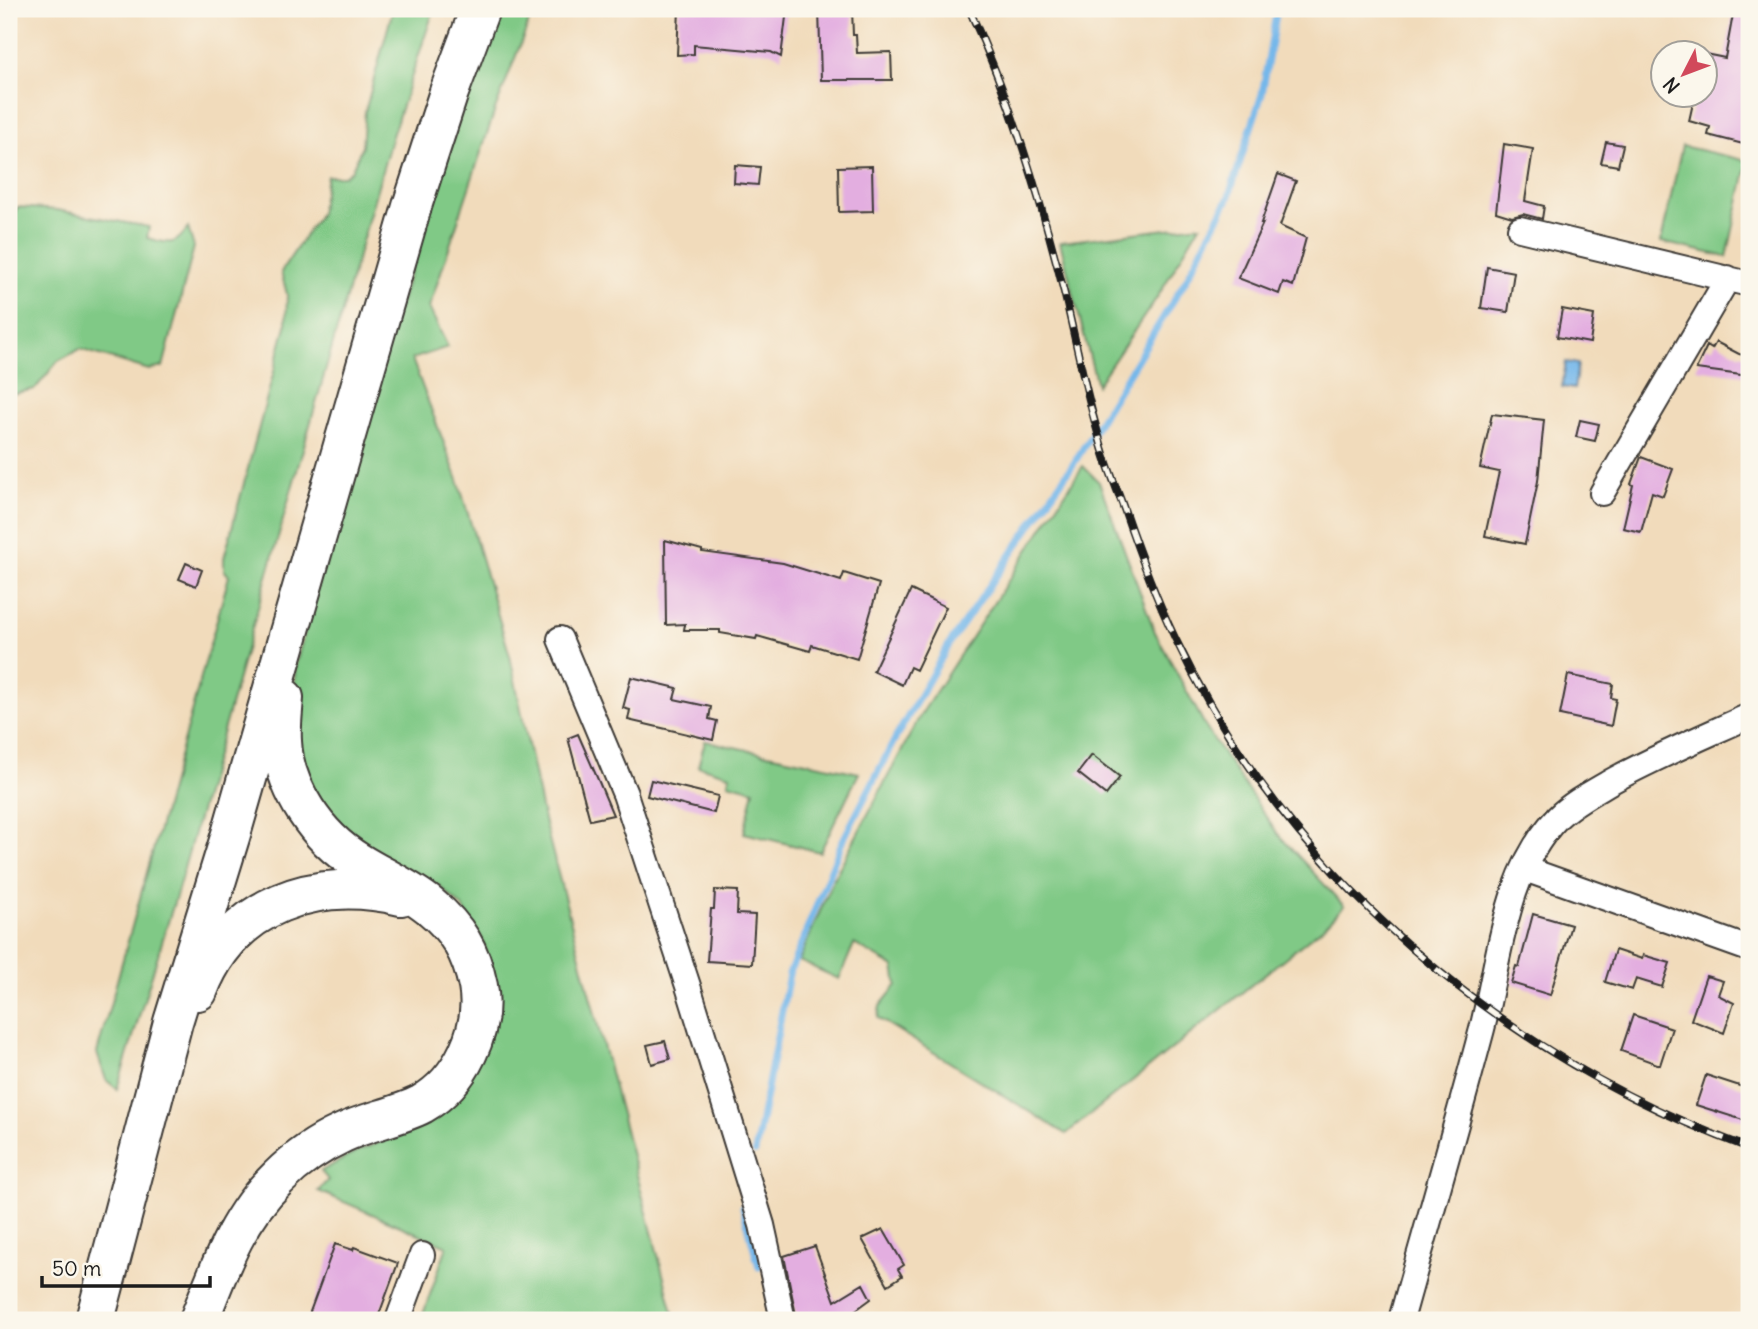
<svg xmlns="http://www.w3.org/2000/svg" width="1758" height="1329" font-family="Delius,sans-serif">
<style>
.green{fill:#80c986;stroke:#4e7251;stroke-width:2}
.water{fill:#75b7ea;stroke:#486a83;stroke-width:2}
.lines{fill:none;stroke-linecap:round;stroke-linejoin:round}
.stream{stroke:#75b7ea;stroke-width:7}
.building{fill:#e3aee0}
.minor-casing{stroke:#3c3934;stroke-width:28}
.trunk-casing{stroke:#3c3934;stroke-width:42}
.minor{stroke:#fff;stroke-width:24}
.trunk{stroke:#fff;stroke-width:38}
.rail-casing{stroke:#1c1c1c;stroke-width:8}
.rail{stroke:#fbf7ec;stroke-width:5;stroke-dasharray:16;stroke-linecap:butt}
</style>
<rect width="100%" height="100%" fill="#fbf7ec"/>
<filter id="ink" filterUnits="userSpaceOnUse"><feTurbulence type="fractalNoise" baseFrequency=".0143" numOctaves="2"/><feDisplacementMap in="SourceGraphic" scale="14" xChannelSelector="R" yChannelSelector="G"/><feConvolveMatrix kernelMatrix="1 2 1 2 8 2 1 2 1" color-interpolation-filters="sRGB"/></filter>
<filter id="wash" filterUnits="userSpaceOnUse"><feTurbulence type="fractalNoise" baseFrequency=".00686" numOctaves="4" result="noise"/><feDisplacementMap in="SourceGraphic" scale="28" xChannelSelector="R" yChannelSelector="G"/><feGaussianBlur stdDeviation="1.57" result="paint"/><feColorMatrix in="noise" values="0 0 0 0 0 0 0 0 0 0 0 0 0 0 0 0 0 1.4 0 .05"/><feComposite in="paint" operator="in"/></filter>
<g filter="url(#wash)">
<rect width="100%" height="100%" fill="#f1dbbb"/>
<path class="green" d="M 393,9 L 434,9 L 392,136 L 177,893 L 117,1089 L 106,1080 L 97,1053 L 229,576 L 224,570 L 224,558 L 286,326 L 287,294 L 281,272 L 320,213 L 327,176 L 344,176 L 352,170 L 362,146 L 365,112 Z
M 493,9 L 534,9 L 495,110 L 429,308 L 448,347 L 412,359 L 458,480 L 510,656 L 542,812 L 675,1320 L 421,1320 L 447,1246 L 318,1191 L 328,1180 L 321,1171 L 358,1151 L 393,1137 L 391,1130 L 418,1119 L 492,971 L 482,939 L 463,908 L 438,885 L 416,873 L 386,861 L 360,846 L 316,803 L 293,746 L 295,667 L 358,435 Z
M 1682,146 L 1748,161 L 1727,257 L 1661,242 Z
M 17,207 L 57,210 L 149,227 L 147,238 C 168,243 174,248 188,228 L 194,247 L 163,367 L 149,370 L 80,349 L 58,361 L 35,389 L 12,394 L 9,391 L 9,239 Z
M 1200,225 L 1158,296 L 1097,385 L 1060,242 Z
M 1083,466 L 1099,482 L 1155,632 L 1208,731 L 1277,833 L 1344,906 L 1326,925 L 1066,1134 L 878,1018 L 880,1006 L 897,985 L 894,967 L 854,944 L 839,979 L 799,961 L 833,880 L 920,716 Z
M 705,741 L 859,773 L 820,852 L 744,833 L 754,790 L 728,783 L 730,775 L 698,766 Z"/>
<path class="water" d="M 1566,362 L 1578,364 L 1574,389 L 1562,387 Z"/>
<g class="lines">
<path class="stream" d="M 755,1152 L 789,974 L 842,842 L 895,739 L 950,643 L 1074,463 L 1186,280 L 1228,199 L 1262,94 L 1277,9
M 743,1207 L 759,1267"/>
</g>
<g id="blocks">
<path class="building" d="M 679,9 L 787,9 L 781,57 L 771,52 L 694,45 L 694,54 L 677,55 Z
M 819,9 L 852,9 L 853,35 L 856,35 L 857,53 L 891,52 L 892,80 L 821,80 Z
M 1734,9 L 1749,9 L 1749,134 L 1747,145 L 1708,135 L 1710,127 L 1689,121 L 1695,94 L 1705,94 L 1705,54 L 1725,58 Z
M 1606,142 L 1623,145 L 1618,166 L 1601,163 Z
M 1504,144 L 1533,149 L 1525,201 L 1544,206 L 1542,219 L 1523,214 L 1512,217 L 1496,212 Z
M 735,165 L 760,167 L 758,185 L 734,183 Z
M 872,166 L 873,211 L 839,212 L 838,167 Z
M 1278,174 L 1296,181 L 1280,226 L 1306,238 L 1293,286 L 1283,282 L 1279,294 L 1238,278 L 1263,223 L 1261,223 Z
M 1487,267 L 1514,272 L 1508,312 L 1481,308 Z
M 1562,309 L 1594,315 L 1590,343 L 1557,337 Z
M 1716,342 L 1739,354 L 1749,356 L 1749,376 L 1696,369 L 1707,346 L 1712,349 Z
M 1492,414 L 1544,420 L 1538,481 L 1525,544 L 1485,536 L 1499,472 L 1480,468 Z
M 1580,420 L 1599,424 L 1595,441 L 1576,437 Z
M 1641,457 L 1673,469 L 1663,496 L 1652,492 L 1641,532 L 1623,528 L 1633,485 L 1631,484 Z
M 665,540 L 702,550 L 702,552 L 783,563 L 841,581 L 844,573 L 879,584 L 857,659 L 812,645 L 810,651 L 757,636 L 756,639 L 720,633 L 720,630 L 684,630 L 685,624 L 666,625 Z
M 186,563 L 202,570 L 196,586 L 179,579 Z
M 911,590 L 946,607 L 916,670 L 910,667 L 902,685 L 873,671 Z
M 1568,675 L 1613,684 L 1611,698 L 1616,699 L 1611,726 L 1560,715 Z
M 631,677 L 677,688 L 674,699 L 711,707 L 709,719 L 717,721 L 713,740 L 628,720 L 630,710 L 623,708 Z
M 578,734 L 599,782 L 613,815 L 590,820 L 568,738 Z
M 1092,755 L 1120,777 L 1106,795 L 1078,773 Z
M 651,780 L 718,796 L 714,813 L 647,796 Z
M 715,890 L 738,891 L 737,914 L 755,915 L 752,964 L 707,961 L 711,909 L 714,909 Z
M 1533,914 L 1571,925 L 1550,995 L 1511,983 L 1516,966 L 1519,967 Z
M 1615,950 L 1642,959 L 1643,955 L 1670,963 L 1662,987 L 1636,979 L 1632,990 L 1605,982 Z
M 1706,976 L 1723,981 L 1718,995 L 1734,1003 L 1724,1033 L 1691,1020 Z
M 1633,1015 L 1672,1028 L 1660,1065 L 1621,1051 Z
M 665,1041 L 670,1059 L 652,1064 L 647,1045 Z
M 1706,1075 L 1749,1089 L 1749,1122 L 1696,1105 Z
M 883,1229 L 904,1265 L 898,1269 L 902,1276 L 888,1285 L 862,1239 Z
M 335,1244 L 353,1250 L 354,1247 L 398,1263 L 377,1320 L 307,1320 Z
M 815,1246 L 835,1301 L 863,1284 L 871,1299 L 842,1320 L 797,1320 L 784,1256 Z"/>
</g>
</g>
<g filter="url(#ink)">
<use href="#blocks" fill-opacity="0" stroke="#3c3934" stroke-width="2"/>
<g class="lines">
<defs>
<path id="minor" d="M 1520,229 L 1749,284
M 1602,493 L 1728,278
M 560,639 L 625,794 L 688,986 L 762,1225 L 783,1320
M 1525,869 L 1749,949
M 398,1320 L 422,1255
M 1401,1320 C 1428,1223 1456,1127 1482,1029 C 1500,959 1504,873 1558,817 C 1572,803 1593,792 1610,782 C 1655,757 1703,737 1749,716"/>
<path id="trunk" d="M 198,991 C 231,903 316,876 401,896
M 95,1320 L 173,1022 L 231,834 L 413,203 L 449,92 L 480,9
M 199,1320 C 219,1269 237,1217 278,1178 C 296,1160 319,1144 343,1133 C 368,1121 397,1117 422,1104 C 461,1082 486,1029 478,986 C 471,952 457,928 430,906 C 408,888 382,877 358,862 C 318,838 284,789 282,741 C 281,727 283,712 284,698"/>
</defs>
<use href="#minor" class="minor-casing"/>
<use href="#trunk" class="trunk-casing"/>
<use href="#minor" class="minor"/>
<use href="#trunk" class="trunk"/>
<defs>
<path id="rail" d="M 969,9 C 1011,100 1039,194 1064,292 C 1076,341 1085,391 1100,440 C 1106,464 1116,486 1124,509 C 1139,553 1155,596 1175,638 C 1288,876 1503,1058 1749,1148"/>
</defs>
<use href="#rail" class="rail-casing"/>
<use href="#rail" class="rail"/>
</g>
</g>
<rect width="1758" height="1329" fill="none" stroke="#fbf7ec" stroke-width="35"/>
<g transform="translate(1684 74) rotate(228)"><circle r="33" fill="#fbf7ec" stroke="#a29f99" stroke-width="2"/>
<path d="M0-5L12 26L0 18L-12 26Z" fill="#d1495b"/>
<text y="-10" font-size="19" font-weight="bold" text-anchor="middle" fill="#1c1c1c">N</text>
</g>
<path d="M42 1276v10h168v-10" fill="none" stroke="#1c1c1c" stroke-width="3.5"/>
<text x="52" y="1276" font-size="21" fill="#1c1c1c" stroke="#fbf7ec" stroke-width="5" paint-order="stroke">50 m</text>
</svg>
